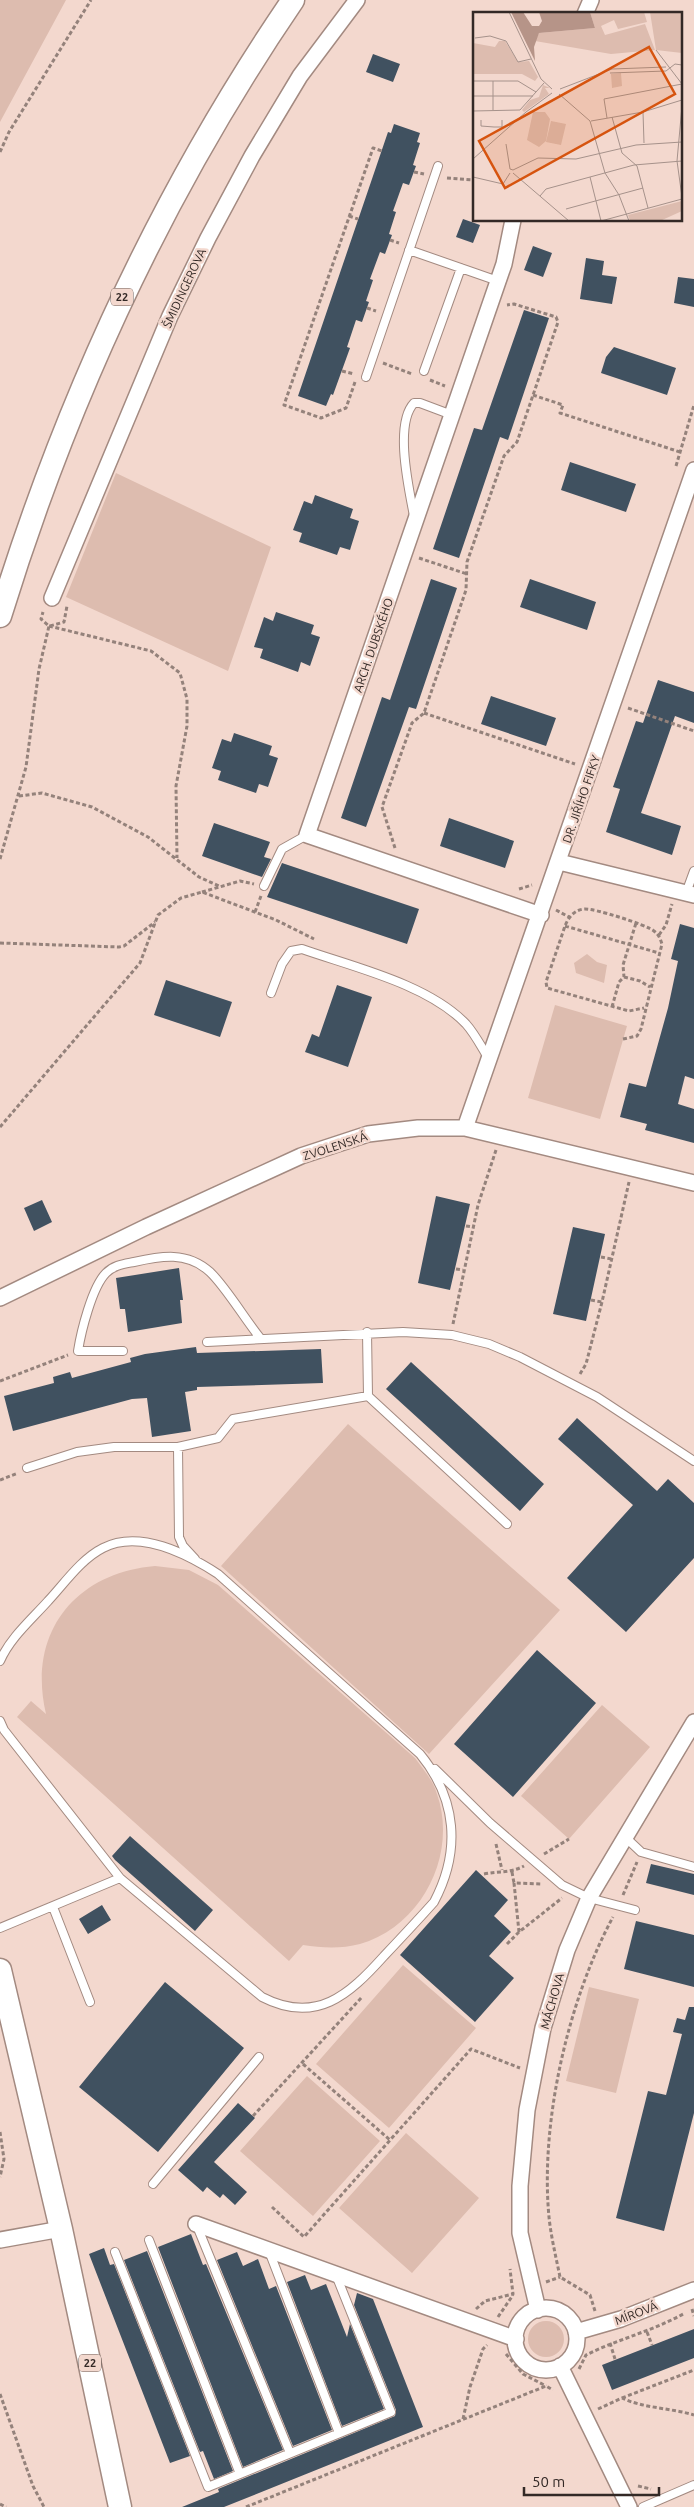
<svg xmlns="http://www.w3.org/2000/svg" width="694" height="2507" font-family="Ubuntu,sans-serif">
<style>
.green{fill:#ddbcaf}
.building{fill:#405160}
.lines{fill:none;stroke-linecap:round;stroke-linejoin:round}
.lane-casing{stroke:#a38a81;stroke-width:10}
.street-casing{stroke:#a38a81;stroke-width:18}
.primary-casing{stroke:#a38a81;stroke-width:25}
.path{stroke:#94827b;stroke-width:3;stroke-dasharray:4 2.5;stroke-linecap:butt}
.lane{stroke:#fff;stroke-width:8}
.street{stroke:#fff;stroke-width:15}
.primary{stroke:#fff;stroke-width:22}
.labels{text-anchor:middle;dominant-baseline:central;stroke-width:5;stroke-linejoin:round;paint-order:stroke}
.shield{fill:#f3d8ce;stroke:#6d5e58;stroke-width:1}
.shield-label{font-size:11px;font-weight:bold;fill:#332926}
.street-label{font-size:12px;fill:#332926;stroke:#f3d8ce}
.inset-road{fill:none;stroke:#a6928b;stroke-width:1}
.view{fill:#d6540f;fill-opacity:0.15;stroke:#d6540f;stroke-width:2.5}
.inset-edge{fill:none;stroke:#332926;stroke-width:2.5}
</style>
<rect width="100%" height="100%" fill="#f3d8ce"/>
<path class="green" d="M 0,0 L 66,0 L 0,122 Z
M 116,473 L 271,547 L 228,671 L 66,597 Z
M 587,954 L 597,962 L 607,965 L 604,983 L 576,973 L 574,963 Z
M 555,1005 L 627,1026 L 600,1119 L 528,1098 Z
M 348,1424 L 560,1610 L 429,1754 L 221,1566 Z
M 155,1566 L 189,1570 L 218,1585 L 415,1758 C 423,1769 433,1780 437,1794 C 458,1854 422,1926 360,1944 C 341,1949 322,1948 303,1945 L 289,1961 L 17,1717 L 31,1701 L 46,1714 C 27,1634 74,1573 155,1566 Z
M 602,1705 L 650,1747 L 569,1839 L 521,1796 Z
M 403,1965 L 476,2028 L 389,2128 L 316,2064 Z
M 589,1987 L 639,1999 L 616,2093 L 566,2081 Z
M 307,2076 L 380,2141 L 313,2216 L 240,2151 Z
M 406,2133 L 479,2198 L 412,2273 L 339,2208 Z
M528 2339a18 18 0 1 1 36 0a18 18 0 1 1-36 0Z"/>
<path class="building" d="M 373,54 L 400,64 L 393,82 L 366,72 Z
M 394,124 L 420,133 L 417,142 L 420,143 L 413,165 L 416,166 L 409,185 L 403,183 L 393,211 L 396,212 L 389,234 L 392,235 L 385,254 L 380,252 L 370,279 L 373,280 L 366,301 L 369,302 L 362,322 L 356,320 L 347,347 L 350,348 L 333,395 L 331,394 L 326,406 L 298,396 L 388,132 L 391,133 Z
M 463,219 L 480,225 L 473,243 L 456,237 Z
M 533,246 L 552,253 L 543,277 L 524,270 Z
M 586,258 L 604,261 L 602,275 L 617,277 L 612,304 L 580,299 Z
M 678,277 L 694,279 L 694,307 L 674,303 Z
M 524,310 L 549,318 L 508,440 L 500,437 L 459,558 L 433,549 L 474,428 L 482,430 Z
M 614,347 L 676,368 L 667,395 L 601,373 L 606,357 Z
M 570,462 L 636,484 L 626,512 L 561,490 Z
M 315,495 L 353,509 L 350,518 L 359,521 L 350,550 L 340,547 L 337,555 L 299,542 L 302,533 L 293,530 L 304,501 L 312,504 Z
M 431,579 L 457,588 L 416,709 L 409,707 L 366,827 L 341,818 L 382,697 L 390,700 Z
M 530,579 L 596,602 L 587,630 L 520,607 Z
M 276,612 L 314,625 L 311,634 L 320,637 L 310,666 L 301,662 L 298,672 L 260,658 L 263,649 L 254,647 L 264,617 L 273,621 Z
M 658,680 L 694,692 L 694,723 L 675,716 L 641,813 L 681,826 L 672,855 L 606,832 L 620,789 L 613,787 L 636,721 L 643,723 Z
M 491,696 L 556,718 L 546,746 L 481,724 Z
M 234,733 L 272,746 L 269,755 L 278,758 L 268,787 L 259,784 L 256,793 L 218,780 L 221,771 L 212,768 L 222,739 L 231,742 Z
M 449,818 L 514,841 L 505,868 L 440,846 Z
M 214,823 L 270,842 L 264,857 L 271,859 L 262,877 L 202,856 Z
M 282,863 L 419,909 L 407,944 L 267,897 Z
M 680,924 L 694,928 L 694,1079 L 685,1076 L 678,1104 L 694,1109 L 694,1143 L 645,1130 L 647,1124 L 620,1117 L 629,1083 L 646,1087 L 668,1008 L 678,961 L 671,959 Z
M 166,980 L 232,1002 L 220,1037 L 154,1015 Z
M 337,985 L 372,997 L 348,1067 L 305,1052 L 312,1034 L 319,1037 Z
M 436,1196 L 470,1204 L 450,1290 L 418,1283 Z
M 42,1200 L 52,1222 L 34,1231 L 24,1208 Z
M 573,1227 L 605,1234 L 586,1321 L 553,1314 Z
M 179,1268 L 183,1300 L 180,1300 L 182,1323 L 128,1332 L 125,1309 L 120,1309 L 116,1278 Z
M 196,1347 L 197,1353 L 321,1349 L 323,1383 L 197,1387 L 197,1390 L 185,1392 L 191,1431 L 152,1437 L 147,1398 L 132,1399 L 13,1431 L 4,1396 L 54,1383 L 53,1377 L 70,1372 L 72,1378 L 131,1362 L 130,1358 L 145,1354 Z
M 411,1362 L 544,1484 L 520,1511 L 386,1389 Z
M 577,1418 L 657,1491 L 668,1479 L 694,1503 L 694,1558 L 626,1632 L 567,1578 L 633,1505 L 558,1439 Z
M 537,1650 L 596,1703 L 513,1797 L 454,1744 Z
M 130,1836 L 213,1910 L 195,1931 L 115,1860 L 112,1856 Z
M 651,1864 L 694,1874 L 694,1895 L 646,1883 Z
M 476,1870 L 508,1900 L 494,1916 L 511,1932 L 489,1956 L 514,1978 L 475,2022 L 400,1955 Z
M 102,1905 L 111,1920 L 88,1934 L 79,1919 Z
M 636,1921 L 694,1935 L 694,1987 L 624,1969 Z
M 165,1982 L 244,2048 L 158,2152 L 79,2087 Z
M 689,2007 L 694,2007 L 694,2113 L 664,2231 L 616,2218 L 648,2091 L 666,2095 L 682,2034 L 673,2032 L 677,2018 L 685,2020 Z
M 238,2103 L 255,2118 L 214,2162 L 247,2192 L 235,2205 L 223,2194 L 220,2198 L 207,2187 L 203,2192 L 178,2170 Z
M 191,2234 L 203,2265 L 206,2264 L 283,2450 L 243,2467 L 158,2247 Z
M 104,2248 L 110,2265 L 114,2264 L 190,2456 L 170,2463 L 89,2254 Z
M 147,2251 L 233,2471 L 214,2479 L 203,2451 L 200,2452 L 124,2260 Z
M 237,2252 L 243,2266 L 258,2259 L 269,2289 L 276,2286 L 332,2430 L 293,2446 L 217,2260 Z
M 305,2275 L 311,2290 L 326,2284 L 347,2337 L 350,2324 L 384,2409 L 342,2426 L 287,2282 Z
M 357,2293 L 373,2299 L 423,2427 L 224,2507 L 182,2507 L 219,2492 L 218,2489 L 395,2416 L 396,2410 L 354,2305 Z
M 694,2329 L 694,2358 L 612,2390 L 602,2365 Z"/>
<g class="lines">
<defs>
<path id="lane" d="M 409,250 L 498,281
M 424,371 L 461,268
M 366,377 L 438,166
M 414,516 C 409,489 394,424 414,403 L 420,403 L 452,415
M 264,886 L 282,849 L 307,835
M 686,893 L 694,871
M 271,993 L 282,964 L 291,951 L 302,949 C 353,967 428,984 466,1024 C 475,1034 482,1048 489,1059
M 207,1342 L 403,1332 L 452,1335 L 489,1344 L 520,1357 L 597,1397 L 694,1461
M 123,1351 L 78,1351 C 81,1332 92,1287 106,1273 C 114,1265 124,1264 134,1262 C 161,1256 187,1251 210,1272 C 226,1287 246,1321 261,1339
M 368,1396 L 507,1524
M 178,1447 L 179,1537 L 183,1546 L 195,1559
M 27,1468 L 77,1452 L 114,1447 L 178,1447 L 218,1438 L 233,1419 L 368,1396 L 367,1332
M 0,1661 C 10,1638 31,1620 48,1601 C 64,1584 81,1559 103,1548 C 140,1529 187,1554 218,1574 L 420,1754 C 457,1799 461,1851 434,1902 C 418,1920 401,1938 384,1956 C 349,1995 316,2025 262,1997 L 120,1878 L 4,1730 L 0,1721
M 435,1769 L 490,1823 L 562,1885 L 589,1898 L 635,1910
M 624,1836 L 641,1852 L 694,1867
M 53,1907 L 90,2002
M 0,1928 L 120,1878
M 153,2184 L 259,2057
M 197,2226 L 290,2453
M 149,2240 L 240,2474
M 269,2251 L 339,2433
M 115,2252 L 208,2487 L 391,2412 L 336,2275
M 643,2507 L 694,2485"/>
<path id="street" d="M 585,14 L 591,0
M 513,220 L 504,264 L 307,835 L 541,915
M 52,598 L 170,316 L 208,238 L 252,156 L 300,76 L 357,0
M 559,862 L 694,895
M 465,1128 L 694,470
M 0,1298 L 146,1227 L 301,1156 L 368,1134 L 418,1128 L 465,1128 L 694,1183
M 196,2224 L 516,2339
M 0,2240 L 61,2229
M515 2339a31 31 0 1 1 62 0a31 31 0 1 1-62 0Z
M 538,2310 L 520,2233 L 520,2186 L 527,2110 L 543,2028 L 567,1950 L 589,1898 L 694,1722
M 576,2332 L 621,2319 L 694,2290
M 560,2366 L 629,2507"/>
<path id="primary" d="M 0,616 C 68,395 162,192 293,0
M 0,1970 L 61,2229 L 120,2507"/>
</defs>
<use href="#lane" class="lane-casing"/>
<use href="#street" class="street-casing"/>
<use href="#primary" class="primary-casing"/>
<path class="path" d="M 0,152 L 9,132 L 91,0
M 414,172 L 424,174
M 447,178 L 474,180
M 349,216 L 358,219
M 390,240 L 399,243
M 367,308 L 376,311
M 383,363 L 412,374
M 342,371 L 354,374
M 430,380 L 445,386
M 355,382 L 346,408 L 321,418 L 284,405 L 373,148 L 382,151
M 533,395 L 563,405 L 560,413 L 680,452
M 676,466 L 694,405
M 419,558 L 467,574
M 49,626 L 151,651 L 180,673 L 187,699 L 187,726 L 176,786 L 177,858
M 50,626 L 64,622 L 67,606
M 628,708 L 694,731
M 424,713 L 575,764
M 19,796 L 42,793 L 92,807 L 148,837 L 199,877 L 219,886
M 395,848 L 382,807 L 412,723 L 424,713 L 466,590 L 467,562 L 504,456 L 517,442 L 558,322 L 556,317 L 514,304 L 507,305
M 0,859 L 26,767 L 39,669 L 49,626 L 41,619 L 43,612
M 519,889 L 532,885
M 202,892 L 240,881 L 254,884
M 556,910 L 569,917
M 255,912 L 261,896
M 565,926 L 659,953
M 659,935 L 666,925 L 672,904
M 0,943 L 119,947 L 124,946 L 155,922
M 624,977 L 640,981 L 650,987
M 612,1007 L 619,982 L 624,977 L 623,965 L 636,923
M 623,1039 L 637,1036 L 641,1029 L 662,944 C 660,938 659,935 654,931 C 647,925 594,908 584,909 C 574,910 568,918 565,926 L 546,982 L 547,988 L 629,1011 L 644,1008
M 0,1127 L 140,963 L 158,915 L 181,898 L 202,892 L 276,920 L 314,939
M 466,1226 L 473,1227
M 601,1257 L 612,1259
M 456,1269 L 463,1270
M 591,1300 L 602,1302
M 453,1324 L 478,1205 L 496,1150
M 580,1374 L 586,1364 L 602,1302 L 629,1182
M 0,1381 L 68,1355
M 0,1480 L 18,1473
M 496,1844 L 502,1870
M 544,1854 L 569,1839
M 512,1872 L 514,1883
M 484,1874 C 499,1871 511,1873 524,1866
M 623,1895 L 637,1862
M 519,1932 L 514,1883 L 542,1884
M 507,1944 L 519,1932 L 562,1898
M 303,2064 L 390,2140
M 253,2116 L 362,1997
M 0,2132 L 4,2159 L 0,2177
M 272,2207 L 304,2237 L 471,2049 L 520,2068
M 546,2282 L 560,2277
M 476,2309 L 485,2301 L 513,2294 L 510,2269
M 692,2309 L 694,2316
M 595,2311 L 590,2295 L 560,2277 C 556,2257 551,2237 549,2217 C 540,2123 568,2000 613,1917
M 498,2317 L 513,2295
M 647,2332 L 652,2345
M 610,2343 L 615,2359
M 506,2354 L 523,2374 L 546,2386
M 579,2369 L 586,2355 C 618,2339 653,2331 685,2313
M 0,2394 L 33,2486 L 44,2507
M 622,2398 L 694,2370
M 598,2409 L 622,2398 C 642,2408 671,2408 694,2415
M 463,2419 L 470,2387 L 483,2349 L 487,2345
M 638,2486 L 651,2489
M 0,2504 L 6,2507
M 246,2507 L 546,2386 L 553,2390"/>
<use href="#lane" class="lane"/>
<use href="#street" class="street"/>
<use href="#primary" class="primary"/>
</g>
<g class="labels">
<g class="shield">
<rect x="111" y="288.5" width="22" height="17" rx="4"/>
<rect x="79" y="2354.5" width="22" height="17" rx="4"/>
</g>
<g class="shield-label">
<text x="122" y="297">22</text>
<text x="90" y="2363">22</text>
</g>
<g class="street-label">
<text transform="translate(184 288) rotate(-65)">ŠMIDINGEROVA</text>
<text transform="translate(373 645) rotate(-71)">ARCH. DUBSKÉHO</text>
<text transform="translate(581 799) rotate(-71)">DR. JIŘÍHO FIFKY</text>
<text transform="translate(335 1146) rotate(-18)">ZVOLENSKÁ</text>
<text transform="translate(552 2001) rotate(-74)">MÁCHOVA</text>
<text transform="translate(636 2313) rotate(-21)">MÍROVÁ</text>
</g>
</g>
<g transform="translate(473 12)">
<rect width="209" height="209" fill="#f3d8ce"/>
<path d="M 117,0 L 171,0 L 174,10 L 145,17 L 141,8 L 128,14 L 132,23 L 172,12 L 182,38 L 138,42 L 62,29 L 66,21 L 122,16 ZM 177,0 L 209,0 L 209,41 L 183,38 ZM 26,29 L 32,29 L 45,50 L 56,49 L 65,65 L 62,69 L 49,62 L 0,62 L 0,31 L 22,35 ZM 148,61 L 149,74 L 139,76 L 138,62 ZM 70,73 L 77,76 L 72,76 L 76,82 L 51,100 L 49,98 L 57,88 L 66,85 ZM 60,100 L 72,100 L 77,107 L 73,129 L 66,135 L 54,128 ZM 78,109 L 93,112 L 88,133 L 73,130 ZM 209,189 L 209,199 L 187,209 L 157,209 L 155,203 Z" fill="#ddbcaf"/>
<path d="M 38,0 L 50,0 L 59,14 L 66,14 L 69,9 L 66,0 L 117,0 L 122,16 L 66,21 L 61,35 L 62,49 Z" fill="#b69488"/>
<path class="inset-road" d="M 36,0 L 68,67 L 79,77M 2,26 L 17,24 L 33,29 L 45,50 L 58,47M 183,38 L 209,72M 137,61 L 193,59 L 202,52 L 209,53M 0,69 L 45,69 L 63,80M 20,69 L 20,98M 87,77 L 139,57 L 193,55M 86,82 L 117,109 L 132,161 L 146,183 L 156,209M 0,84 L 60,84M 209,94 L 204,149 L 209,185M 0,99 L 47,98 L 71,71M 170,100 L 171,131M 139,105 L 149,141 L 164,154 L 175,196M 134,106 L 131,87 L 209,72M 8,108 L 8,114 L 21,115 L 29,115 L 29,108M 118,109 L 170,100 L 209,88M 33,132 L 37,157 L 40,158M 0,147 L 53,100 L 79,81M 40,158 L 65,146 L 103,147 L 163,133 L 209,130M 40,161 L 96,209M 0,165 L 30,172 L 37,161M 117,165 L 128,209M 67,184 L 73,177 L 161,153 L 209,149M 93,197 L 170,176M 128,209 L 209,187"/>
<path class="view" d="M 176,35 L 202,82 L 32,176 L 6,129 Z"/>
<rect width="209" height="209" class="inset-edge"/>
</g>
<path d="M524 2487v8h135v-8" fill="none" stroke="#332926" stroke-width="2.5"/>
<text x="532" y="2487" font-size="15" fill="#332926" stroke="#f3d8ce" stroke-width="4" paint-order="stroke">50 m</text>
</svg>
